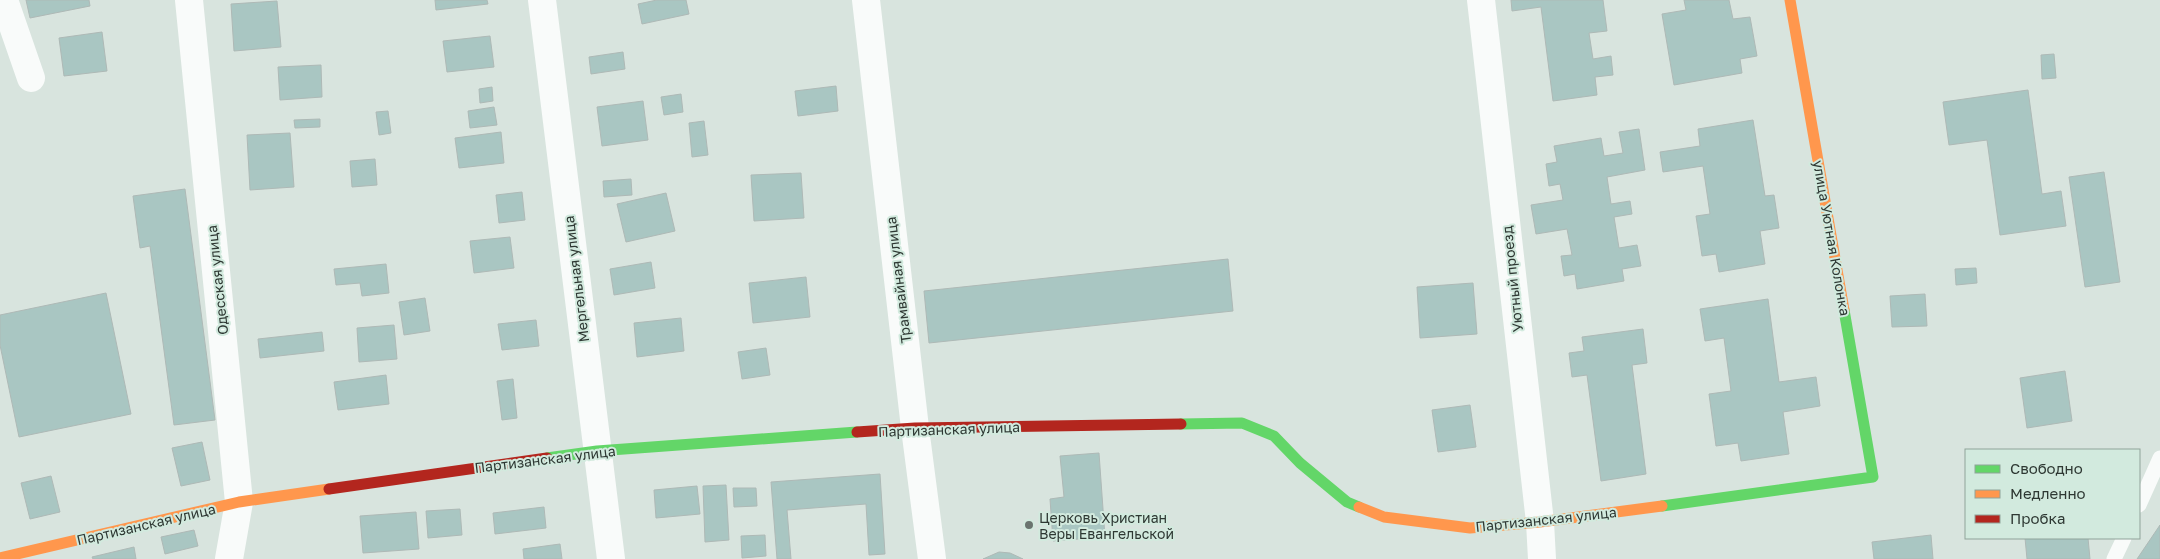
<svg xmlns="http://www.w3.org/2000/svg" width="2160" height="559" font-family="'Golos Text',sans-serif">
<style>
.building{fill:#a9c6c2;stroke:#aeb9b6}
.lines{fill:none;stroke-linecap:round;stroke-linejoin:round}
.lane{stroke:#f9fbfa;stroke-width:15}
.street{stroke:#f9fbfa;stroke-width:28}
.fast{stroke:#63d668;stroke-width:11}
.slow{stroke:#ff974d;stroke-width:11}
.jam{stroke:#b3261e;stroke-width:11}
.poi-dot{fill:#6a746f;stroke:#d2eade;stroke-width:2}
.labels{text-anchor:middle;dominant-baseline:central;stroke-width:4;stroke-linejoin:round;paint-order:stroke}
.street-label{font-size:14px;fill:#2e3833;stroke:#d2eade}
.poi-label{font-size:14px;fill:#2e3833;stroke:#d2eade;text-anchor:start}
</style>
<rect width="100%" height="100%" fill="#d8e4de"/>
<path class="building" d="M 26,0 L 89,0 L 90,6 L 30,18 Z
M 435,0 L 487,0 L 488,4 L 436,10 Z
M 657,0 L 686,0 L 689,14 L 642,24 L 638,4 Z
M 1511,0 L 1603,0 L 1607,31 L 1589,33 L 1593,59 L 1611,56 L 1613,75 L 1595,77 L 1597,95 L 1553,101 L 1541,7 L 1512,11 Z
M 1684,0 L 1729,0 L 1733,19 L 1750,17 L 1757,56 L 1740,59 L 1742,73 L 1674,85 L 1662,14 L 1686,10 Z
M 277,1 L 281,47 L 234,51 L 231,4 Z
M 102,32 L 107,71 L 64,76 L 59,38 Z
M 490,36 L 494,67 L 447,72 L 443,41 Z
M 623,52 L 625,69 L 591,74 L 589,57 Z
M 2054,54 L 2056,78 L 2042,79 L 2041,55 Z
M 321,65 L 322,97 L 280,100 L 278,67 Z
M 836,86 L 838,111 L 798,116 L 795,91 Z
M 492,87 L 493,101 L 480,103 L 479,89 Z
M 2028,90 L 2042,194 L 2061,191 L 2066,226 L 2000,235 L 1987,140 L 1949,145 L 1943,102 Z
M 681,94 L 683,112 L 664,115 L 661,97 Z
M 643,101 L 648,140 L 602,146 L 597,107 Z
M 494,107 L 497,125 L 470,128 L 468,111 Z
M 388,111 L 391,133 L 379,135 L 376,112 Z
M 320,119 L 320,127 L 295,128 L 294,120 Z
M 1753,120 L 1765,196 L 1774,195 L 1779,228 L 1760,231 L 1765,264 L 1719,272 L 1716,254 L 1702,256 L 1696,216 L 1710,214 L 1703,166 L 1663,172 L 1660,152 L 1700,146 L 1698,129 Z
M 704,121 L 708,155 L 692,157 L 689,123 Z
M 1639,129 L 1645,170 L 1607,177 L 1611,204 L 1630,201 L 1632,214 L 1614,217 L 1619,248 L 1637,245 L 1641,266 L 1622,269 L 1624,281 L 1577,289 L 1575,274 L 1564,276 L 1561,256 L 1572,255 L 1567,229 L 1536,234 L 1531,205 L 1563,200 L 1560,184 L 1549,186 L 1546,164 L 1557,162 L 1554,146 L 1601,138 L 1604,156 L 1623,153 L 1619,132 Z
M 501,132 L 504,163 L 459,168 L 455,138 Z
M 290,133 L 294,187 L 250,190 L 247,135 Z
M 375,159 L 377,185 L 352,187 L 350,161 Z
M 2104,172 L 2120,282 L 2085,287 L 2069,177 Z
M 801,173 L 804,218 L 754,221 L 751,175 Z
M 631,179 L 632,195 L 604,197 L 603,181 Z
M 185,189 L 215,420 L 174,425 L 150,246 L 140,248 L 133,196 Z
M 522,192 L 525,220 L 499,223 L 496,195 Z
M 666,193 L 675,231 L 626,242 L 617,204 Z
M 510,237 L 514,268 L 474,273 L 470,241 Z
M 1228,259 L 1233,311 L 929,343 L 924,291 Z
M 651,262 L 655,288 L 614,295 L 610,269 Z
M 386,264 L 389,293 L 362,296 L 360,283 L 336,285 L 334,269 Z
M 1976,268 L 1977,283 L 1956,285 L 1955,269 Z
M 806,277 L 810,317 L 753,323 L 749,283 Z
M 1473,283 L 1477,334 L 1420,338 L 1417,287 Z
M 106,293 L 131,414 L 19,437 L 0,345 L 0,315 Z
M 1925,294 L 1927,326 L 1892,327 L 1890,296 Z
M 425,298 L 430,331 L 404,335 L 399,302 Z
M 1768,299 L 1779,382 L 1816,377 L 1820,406 L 1783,412 L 1789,454 L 1741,461 L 1738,443 L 1716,446 L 1709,394 L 1731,391 L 1724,338 L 1705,341 L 1700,309 Z
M 681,318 L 684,351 L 637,357 L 634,323 Z
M 536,320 L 539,346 L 502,350 L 498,324 Z
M 394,325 L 397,359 L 359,362 L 357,328 Z
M 1643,329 L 1647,363 L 1632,365 L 1646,474 L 1601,481 L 1587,375 L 1572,377 L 1569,353 L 1584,351 L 1582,337 Z
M 322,332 L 324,351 L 260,358 L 258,339 Z
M 766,348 L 770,375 L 742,379 L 738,352 Z
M 2065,371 L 2072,421 L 2027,428 L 2020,378 Z
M 386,375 L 389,404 L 338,410 L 334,382 Z
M 513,379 L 517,418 L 502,420 L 497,381 Z
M 1470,405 L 1476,447 L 1438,452 L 1432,410 Z
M 202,442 L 210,480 L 181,486 L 172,448 Z
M 1099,453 L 1105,537 L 1053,541 L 1050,499 L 1064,497 L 1060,456 Z
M 880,474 L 885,554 L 869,555 L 866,504 L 787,510 L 791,559 L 777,559 L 771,482 Z
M 51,476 L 60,512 L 30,519 L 21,483 Z
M 726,485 L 729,540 L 705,542 L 703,486 Z
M 697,486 L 700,514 L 656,518 L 654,490 Z
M 733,488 L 756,488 L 757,506 L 734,507 Z
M 544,507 L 546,528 L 495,534 L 493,513 Z
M 460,509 L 462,535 L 428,538 L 426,511 Z
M 416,512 L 419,549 L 363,553 L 360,516 Z
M 2160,525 L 2160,559 L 2137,559 Z
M 194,530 L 198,546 L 165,554 L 161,537 Z
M 765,535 L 766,556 L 742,558 L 741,536 Z
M 1931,535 L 1933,559 L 1874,559 L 1872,542 Z
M 2025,538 L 2088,538 L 2090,559 L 2027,559 Z
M 560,544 L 562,559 L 524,559 L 523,549 Z
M 134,547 L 136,559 L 93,559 L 92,557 Z
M 999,552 L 1010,553 L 1023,559 L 983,559 Z"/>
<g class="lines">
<path class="lane" d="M 2139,505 L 2160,458
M 2114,559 L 2124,538"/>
<path class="street" d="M 4,0 L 31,78
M 189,0 L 239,502 L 229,559
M 542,0 L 611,559
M 866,0 L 915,428 L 932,559
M 1481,0 L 1540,522 L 1542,559"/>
<path class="fast" d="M 1181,424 L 1242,423 L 1274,436 L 1300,463 L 1347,502 L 1359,507
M 547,458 L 597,451 L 857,432
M 1662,506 L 1873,477 L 1844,310"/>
<path class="slow" d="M 1790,0 L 1844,310
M 1359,507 L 1384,517 L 1470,528 L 1540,522 L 1662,506
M 0,558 L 239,502 L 329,489"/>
<path class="jam" d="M 857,432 L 915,428 L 1181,424
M 329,489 L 547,458"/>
</g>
<circle class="poi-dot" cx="1029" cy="525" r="5"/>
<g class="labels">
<g class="street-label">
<text transform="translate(1832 238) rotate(80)">улица Уютная Колонка</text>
<text transform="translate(576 279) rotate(-97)">Мергельная улица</text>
<text transform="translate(1512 279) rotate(-96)">Уютный проезд</text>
<text transform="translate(217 280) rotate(-96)">Одесская улица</text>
<text transform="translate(898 280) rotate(-97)">Трамвайная улица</text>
<text transform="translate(949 429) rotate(-2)">Партизанская улица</text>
<text transform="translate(545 459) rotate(-7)">Партизанская улица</text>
<text transform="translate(1546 519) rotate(-6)">Партизанская улица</text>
<text transform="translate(146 524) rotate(-13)">Партизанская улица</text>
</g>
<g class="poi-label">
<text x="1039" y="517">Церковь Христиан<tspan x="1039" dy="16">Веры Евангельской</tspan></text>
</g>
</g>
<rect x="1965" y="449" width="175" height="90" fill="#d2eade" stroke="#90a39a"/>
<rect x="1975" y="465" width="25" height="8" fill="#63d668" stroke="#90a39a"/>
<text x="2010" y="474" font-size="15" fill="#2e3833">Свободно</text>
<rect x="1975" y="490" width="25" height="8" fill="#ff974d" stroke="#90a39a"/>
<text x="2010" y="499" font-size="15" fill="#2e3833">Медленно</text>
<rect x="1975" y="515" width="25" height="8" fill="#b3261e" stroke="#90a39a"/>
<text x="2010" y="524" font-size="15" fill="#2e3833">Пробка</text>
</svg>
